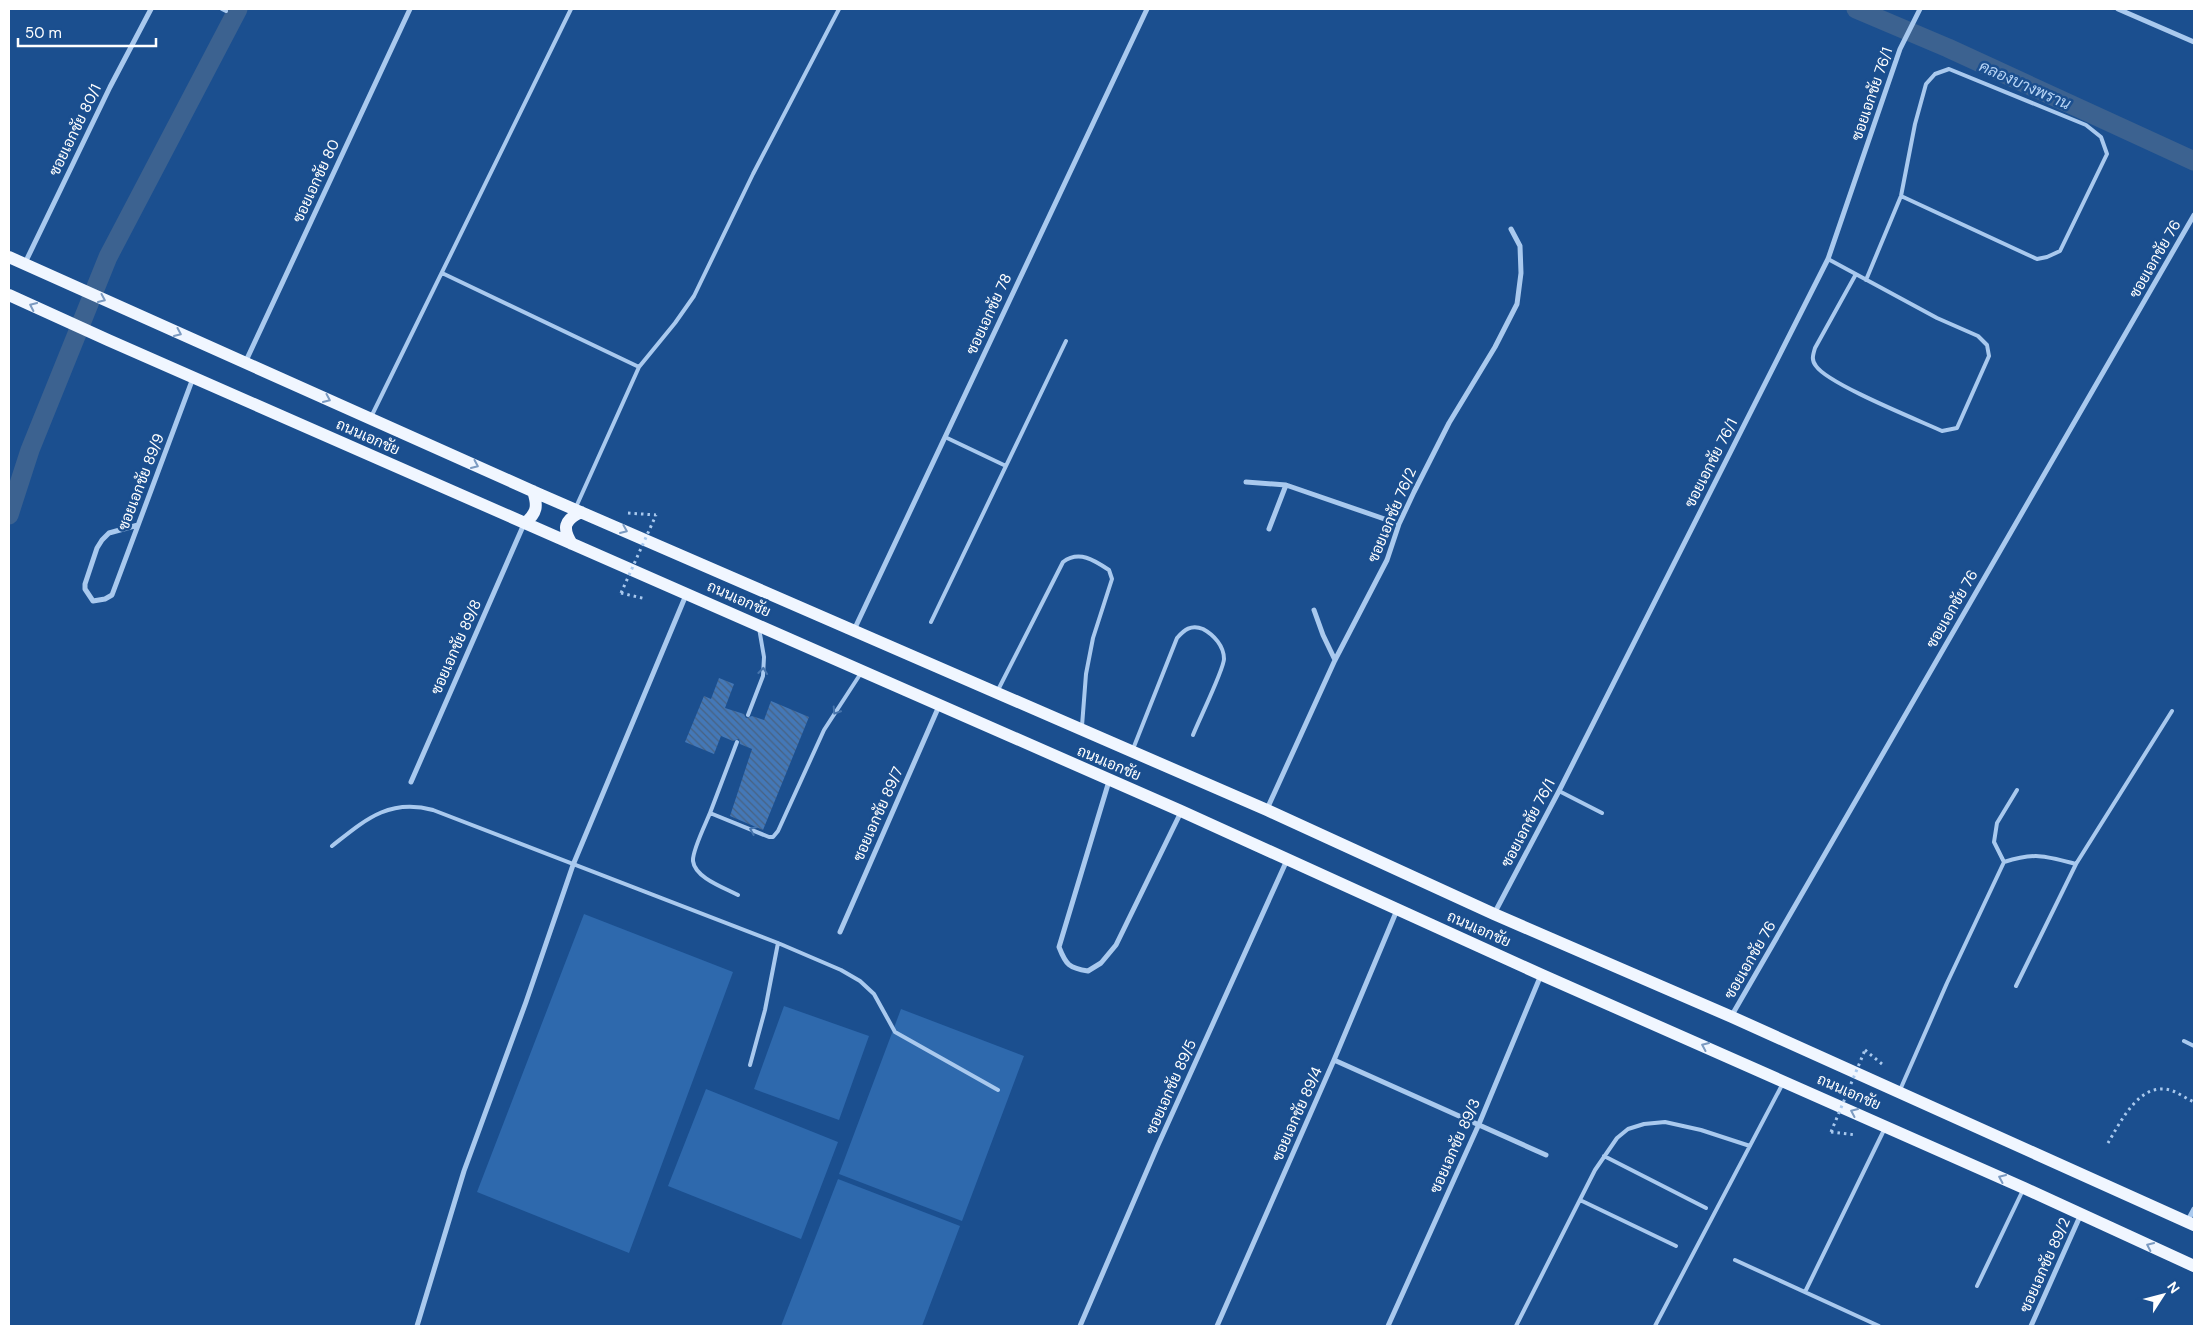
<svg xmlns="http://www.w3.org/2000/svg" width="2203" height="1335" font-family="'DM Sans',Sarabun,sans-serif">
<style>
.pitch{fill:#2e69ad}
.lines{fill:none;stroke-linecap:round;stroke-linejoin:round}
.canal{stroke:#3c6290;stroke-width:19}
.building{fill:url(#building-back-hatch)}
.path{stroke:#a9c9ee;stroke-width:3;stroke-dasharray:2.5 4;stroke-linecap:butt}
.lane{stroke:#a9c9ee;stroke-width:4}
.street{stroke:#a9c9ee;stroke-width:5}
.primary{stroke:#f0f6ff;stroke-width:12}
.path-bridge{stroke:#a9c9ee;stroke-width:3;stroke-dasharray:2.5 4;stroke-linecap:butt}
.oneway{stroke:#7b9ac1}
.oneway2{stroke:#4674ac}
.labels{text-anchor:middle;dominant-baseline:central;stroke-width:5;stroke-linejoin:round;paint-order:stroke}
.street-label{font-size:15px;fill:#fff;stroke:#1b4f8f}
.water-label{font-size:16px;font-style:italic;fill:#b5d3f5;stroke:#1b4f8f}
</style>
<defs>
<pattern id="building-back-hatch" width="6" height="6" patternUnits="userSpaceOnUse" patternTransform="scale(1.25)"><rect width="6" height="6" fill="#4478b7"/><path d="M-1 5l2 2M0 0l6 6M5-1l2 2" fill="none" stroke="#486282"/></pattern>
</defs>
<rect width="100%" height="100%" fill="#1b4f8f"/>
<path class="pitch" d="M 584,914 L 733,972 L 629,1253 L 477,1192 Z
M 784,1006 L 869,1036 L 839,1120 L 754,1089 Z
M 901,1009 L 1024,1056 L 962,1221 L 839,1174 Z
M 706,1089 L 838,1142 L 801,1239 L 668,1186 Z
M 838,1179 L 960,1226 L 922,1326 L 781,1326 Z"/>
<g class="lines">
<path class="canal" d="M 1856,9 L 1948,48 L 2194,161
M 9,515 L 30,450 L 108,257 L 238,9"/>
</g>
<path class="building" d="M 719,678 L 734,684 L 725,708 L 744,714 L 746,718 L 752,716 L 764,720 L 771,701 L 809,717 L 763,830 L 730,816 L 752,749 L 740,744 L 739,739 L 733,741 L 721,736 L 714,754 L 685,742 L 704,696 L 711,699 Z"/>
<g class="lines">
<path class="path" d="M 628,513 L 656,515
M 621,593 L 646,599
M 1865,1050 L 1882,1064
M 1831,1132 L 1856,1135
M 2108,1143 C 2121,1121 2141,1079 2173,1091 C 2180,1094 2187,1099 2194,1102"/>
<path class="lane" d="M 222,9 L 226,11
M 1828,259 L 1937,318 L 1978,336 L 1987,345 L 1989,356 L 1957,428 L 1942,431 C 1918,420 1828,384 1816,366 C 1811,360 1813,355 1815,348 L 1856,274
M 442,273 L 639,367
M 1866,280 L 1901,196 L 1915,124 L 1926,84 L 1935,74 L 1949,69 L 2086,125 L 2101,137 L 2107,154 L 2060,251 L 2047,257 L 2037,259 L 1901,196
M 371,417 L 571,9
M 945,437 L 1006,466
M 576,507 L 639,367 L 675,323 L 694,296 L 753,174 L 839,9
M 931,622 L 1066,341
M 998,690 L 1063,562 C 1079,550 1094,560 1109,570 L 1112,579 L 1093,638 L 1086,674 L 1082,726
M 748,715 L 763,676 L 764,657 L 759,628
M 737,742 L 710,813 L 769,837 L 773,837 L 778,831 L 824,730 L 861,673
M 1133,749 L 1177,638 C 1184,630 1191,624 1203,629 C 1214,635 1224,646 1224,659 C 1224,669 1198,722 1193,735
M 1559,791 L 1602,813
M 710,813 C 706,823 692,851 693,861 C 695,878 725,888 738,895
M 332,846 C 365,820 389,798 433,810 L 778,943 L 841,970 L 860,981 L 874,994 L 895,1032 L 998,1090
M 2004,862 L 1994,842 L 1997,823 L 2017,790
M 2016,986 L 2076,864
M 2184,1041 L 2194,1046
M 750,1065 L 765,1010 L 778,943
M 1900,1090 L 1947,983 L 2004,862 C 2035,852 2046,856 2076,864 L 2172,711
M 1604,1156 L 1706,1208
M 1580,1200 L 1676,1246
M 1735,1260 L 1879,1326
M 1977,1286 L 2023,1190
M 1805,1292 L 1885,1128
M 1516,1326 L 1595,1170 L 1617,1138 L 1628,1129 L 1644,1124 L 1665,1122 L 1701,1130 L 1750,1146
M 1655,1326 L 1782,1085"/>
<path class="street" d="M 2118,9 L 2194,42
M 25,263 L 110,87 L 151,9
M 245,363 L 410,9
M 1246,482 L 1286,485 L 1399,524
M 138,525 L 109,533 L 102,540 L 97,548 L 85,584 L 85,589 L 93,601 L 105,599 L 112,595 L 193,378
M 1269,529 L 1286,485
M 1314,610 L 1323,635 L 1335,660
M 854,630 L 1147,9
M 1109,781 L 1059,947 C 1066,965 1069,968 1088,971 L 1101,963 L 1116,945 L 1181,812
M 411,782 L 524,524
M 1267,809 L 1335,660 L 1387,560 L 1399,524 L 1414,492 L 1449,423 L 1495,347 L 1517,304 L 1521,273 L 1520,246 L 1511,229
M 1494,914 L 1559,791 L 1828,259 L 1900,49 L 1920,9
M 840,932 L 939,706
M 1732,1015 L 2194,215
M 1334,1060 L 1546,1155
M 2187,1222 L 2194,1209
M 417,1326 L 464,1171 L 526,1002 L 573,865 L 686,595
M 1080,1326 L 1158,1145 L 1287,860
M 1217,1326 L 1334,1060 L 1397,910
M 1388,1326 L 1479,1124 L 1541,975
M 2031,1326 L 2081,1214"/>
<path class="primary" d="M 9,257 L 539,494 L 1267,810 L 1494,914 L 1732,1017 L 2194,1225
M 9,295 L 108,340 L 1181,811 L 1542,975 L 2024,1188 L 2194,1266
M 525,523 C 537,513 538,506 533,491
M 572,544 C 562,528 564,520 581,512"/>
<path class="path-bridge" d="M 621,593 L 656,515
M 1831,1132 L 1865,1050"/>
</g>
<defs><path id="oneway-chevron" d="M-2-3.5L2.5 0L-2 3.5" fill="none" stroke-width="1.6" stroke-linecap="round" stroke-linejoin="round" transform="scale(1.25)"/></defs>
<g class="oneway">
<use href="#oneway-chevron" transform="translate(102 299) rotate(24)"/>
<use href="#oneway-chevron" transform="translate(33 306) rotate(-155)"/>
<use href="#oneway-chevron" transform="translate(178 333) rotate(24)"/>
<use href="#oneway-chevron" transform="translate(327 399) rotate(24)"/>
<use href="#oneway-chevron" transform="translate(475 465) rotate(24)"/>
<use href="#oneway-chevron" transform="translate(624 530) rotate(23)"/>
<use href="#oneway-chevron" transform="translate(1705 1046) rotate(-156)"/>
<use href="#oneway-chevron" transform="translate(1854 1112) rotate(-156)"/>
<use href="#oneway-chevron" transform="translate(2002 1178) rotate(-156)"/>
<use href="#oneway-chevron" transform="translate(2150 1246) rotate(-155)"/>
</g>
<g class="oneway2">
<use href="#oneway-chevron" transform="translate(763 671) rotate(-84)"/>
<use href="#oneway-chevron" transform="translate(836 711) rotate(123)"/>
<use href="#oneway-chevron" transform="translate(753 830) rotate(-158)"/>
</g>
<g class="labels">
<g class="street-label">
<text transform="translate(1872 94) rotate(-71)">ซอยเอกชัย 76/1</text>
<text transform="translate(75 130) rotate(-64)">ซอยเอกชัย 80/1</text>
<text transform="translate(316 181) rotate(-65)">ซอยเอกชัย 80</text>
<text transform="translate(2155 259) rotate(-60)">ซอยเอกชัย 76</text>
<text transform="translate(989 314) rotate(-65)">ซอยเอกชัย 78</text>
<text transform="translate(368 437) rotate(24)">ถนนเอกชัย</text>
<text transform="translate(1711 463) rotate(-63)">ซอยเอกชัย 76/1</text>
<text transform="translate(141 482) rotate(-69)">ซอยเอกชัย 89/9</text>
<text transform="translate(1392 515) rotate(-67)">ซอยเอกชัย 76/2</text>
<text transform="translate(739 599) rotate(24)">ถนนเอกชัย</text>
<text transform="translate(1952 609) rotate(-60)">ซอยเอกชัย 76</text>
<text transform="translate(456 647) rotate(-66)">ซอยเอกชัย 89/8</text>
<text transform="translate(1109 763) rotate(23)">ถนนเอกชัย</text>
<text transform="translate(878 814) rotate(-66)">ซอยเอกชัย 89/7</text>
<text transform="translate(1528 823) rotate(-62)">ซอยเอกชัย 76/1</text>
<text transform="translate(1479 929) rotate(24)">ถนนเอกชัย</text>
<text transform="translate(1750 960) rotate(-60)">ซอยเอกชัย 76</text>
<text transform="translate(1171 1087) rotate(-66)">ซอยเอกชัย 89/5</text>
<text transform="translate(1849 1092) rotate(24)">ถนนเอกชัย</text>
<text transform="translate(1297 1114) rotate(-66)">ซอยเอกชัย 89/4</text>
<text transform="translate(1455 1146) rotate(-66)">ซอยเอกชัย 89/3</text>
<text transform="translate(2045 1265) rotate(-66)">ซอยเอกชัย 89/2</text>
</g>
<g class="water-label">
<text transform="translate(2025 85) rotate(24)">คลองบางพราน</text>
</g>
</g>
<rect width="2203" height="1335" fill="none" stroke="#ffffff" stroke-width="20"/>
<g transform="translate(2163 1295) rotate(54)" stroke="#1b4f8f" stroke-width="4" paint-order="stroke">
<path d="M0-4L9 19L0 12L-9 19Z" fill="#ffffff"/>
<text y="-8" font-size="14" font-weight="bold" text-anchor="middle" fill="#ffffff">N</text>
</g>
<path d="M18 38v8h138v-8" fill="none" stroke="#ffffff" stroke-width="2.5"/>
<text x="25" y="38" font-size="15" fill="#ffffff" stroke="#1b4f8f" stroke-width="4" paint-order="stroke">50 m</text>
</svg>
